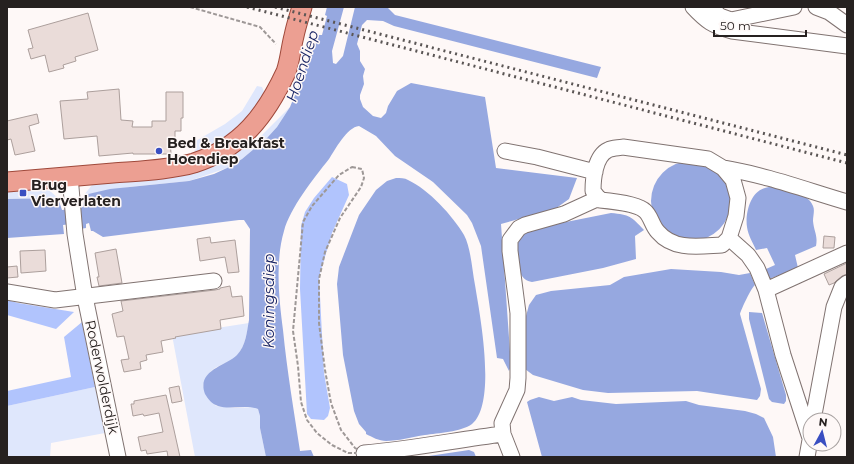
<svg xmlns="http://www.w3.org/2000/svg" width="854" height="464" font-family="Montserrat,sans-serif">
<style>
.green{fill:#dfe7fc}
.forest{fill:#b1c4fd}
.water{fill:#96a8e0}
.building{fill:#eadcd9;stroke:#ac9f9c}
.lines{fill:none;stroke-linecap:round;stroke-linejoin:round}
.minor-casing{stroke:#807371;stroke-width:17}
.major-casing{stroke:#9f493b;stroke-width:21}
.path{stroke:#9e9897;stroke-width:2;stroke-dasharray:4 2;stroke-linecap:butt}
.minor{stroke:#fff;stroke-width:15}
.major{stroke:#ec9f92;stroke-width:19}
.rail{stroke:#5b5655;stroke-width:3;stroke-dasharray:2 4;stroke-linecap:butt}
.poi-dot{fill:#394ec1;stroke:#fef8f7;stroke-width:1.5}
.labels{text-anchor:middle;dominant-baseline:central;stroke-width:3;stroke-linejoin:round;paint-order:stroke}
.poi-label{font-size:14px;font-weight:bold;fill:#262120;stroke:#fef8f7;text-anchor:start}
.street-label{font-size:14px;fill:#262120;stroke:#fef8f7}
.water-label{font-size:15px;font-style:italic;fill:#182464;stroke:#fef8f7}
</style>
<rect width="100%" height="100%" fill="#fef8f7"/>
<path class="green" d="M 257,86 L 262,87 L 265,94 L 247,127 L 195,154 L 194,142 L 225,124 L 242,111 Z
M 290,107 L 277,127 L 267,138 L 242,159 L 227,168 L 189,181 L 129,187 L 84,195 L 92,185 L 98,182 L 215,164 L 247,147 L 259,138 Z
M 44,190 L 50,191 L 58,198 L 7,199 L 7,192 Z
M 249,323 C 247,333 245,345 239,353 C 228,368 211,360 203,386 L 216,406 L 235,408 L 254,407 L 258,409 L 260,416 L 260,428 L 266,457 L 195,457 L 172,335 Z
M 95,387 L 105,433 L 51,443 L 50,457 L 7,457 L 7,406 Z"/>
<path class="forest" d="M 332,177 L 347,184 L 349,195 L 332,233 L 319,277 L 324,373 L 330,408 L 328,416 L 324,420 L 311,419 L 307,414 L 300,289 L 301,226 L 305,212 L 314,198 Z
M 7,300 L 18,303 L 74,312 L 56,329 L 7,315 Z
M 82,322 L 95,387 L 7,406 L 7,391 L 71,377 L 64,337 Z"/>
<path class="water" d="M 327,7 L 344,7 L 332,51 L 333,63 L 336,64 L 343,56 L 355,7 L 387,7 L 395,15 L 601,67 L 597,78 L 394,26 L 383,21 L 367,20 L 362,25 L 357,44 L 360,51 L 360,61 L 365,69 L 363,76 L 364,84 L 360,95 L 360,99 L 363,107 L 373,116 L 381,118 L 386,113 L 388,106 L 397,91 L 411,83 L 485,97 L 496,168 L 577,178 L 569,199 L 555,209 L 501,224 L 511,366 L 509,371 L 503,359 L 497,358 L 481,246 L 472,223 L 467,215 L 433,182 L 395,156 L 376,136 L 359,126 C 347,127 335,150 329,159 C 314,178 290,208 284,231 C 275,261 279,300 283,330 C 287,371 294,411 300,451 L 311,450 L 314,457 L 266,457 L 260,428 L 260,416 L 258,409 C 246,404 231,410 218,406 C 212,404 208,399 205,394 C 196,370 226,366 237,355 C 246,346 247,331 249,320 L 250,229 L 244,220 L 239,220 L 103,237 L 93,231 L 91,231 L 89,223 L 86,224 L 86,228 L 80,229 L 79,223 L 63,225 L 64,234 L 7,238 L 7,199 L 58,198 L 62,210 L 83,207 L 84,195 L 110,189 L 189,181 L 214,174 L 227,168 L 242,159 L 267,138 L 277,127 L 290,107 L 319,35 L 322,35 L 327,16 L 325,15 Z
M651 201a40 40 0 1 1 80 0a40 40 0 1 1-80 0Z
M 396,178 C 400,178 405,178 408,180 C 428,189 453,216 464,235 C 471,248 472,270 475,285 C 480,315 497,403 472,424 C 461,432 438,433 425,435 C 412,437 398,441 386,441 C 379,441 372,437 366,434 L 366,432 L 359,424 L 354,411 L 343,355 L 337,284 L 339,267 L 359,215 L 376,190 L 387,181 Z
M 781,187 C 792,190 808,194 813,206 C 815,210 813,216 813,221 C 814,232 818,235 816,246 L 795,255 L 798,268 L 769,279 L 766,269 L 775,265 L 767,248 L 756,250 C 753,243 748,235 747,227 C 745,214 750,192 765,188 C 770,186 776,187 781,187 Z
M 611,213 C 630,215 631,216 644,230 L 635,236 L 636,259 L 603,268 L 532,282 C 514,281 512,242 524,234 C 536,225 552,224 566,222 C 581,219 596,216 611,213 Z
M 671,269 L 721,272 L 739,275 L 750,273 L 755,285 C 751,288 741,310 740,314 L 761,389 L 760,396 L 757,400 L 697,391 L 608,393 L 583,390 L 533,375 L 525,369 L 524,365 L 526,360 L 526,316 L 529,305 L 536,295 L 551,291 L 610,285 L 624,277 Z
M 749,312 L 762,313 L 786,395 L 786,401 L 784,404 L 772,402 L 769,399 L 749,319 Z
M 539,397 L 554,401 L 572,397 L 581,400 L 616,404 L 686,401 L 699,405 L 745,411 L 756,414 L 764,418 L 773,437 L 776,457 L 542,457 L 527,402 L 530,400 Z
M 469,450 L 474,452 L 476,457 L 422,457 Z"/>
<path class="building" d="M 88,13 L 98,50 L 75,57 L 76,61 L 63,65 L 64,68 L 49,72 L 45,55 L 31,59 L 28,49 L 33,48 L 28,30 Z
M 119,89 L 121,120 L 133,121 L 132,127 L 152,127 L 152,121 L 166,121 L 166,92 L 183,92 L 183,118 L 181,118 L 181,131 L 175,131 L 175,138 L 170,138 L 171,154 L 133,154 L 133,153 L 99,156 L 97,136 L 64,139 L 60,101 L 88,99 L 87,92 Z
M 37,114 L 39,123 L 29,126 L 35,151 L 15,155 L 11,139 L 7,140 L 7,121 Z
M 824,236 L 835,237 L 834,248 L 823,248 Z
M 210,237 L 211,243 L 235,240 L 239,272 L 228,273 L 225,257 L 200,261 L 197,239 Z
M 116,249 L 122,283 L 99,286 L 97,277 L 99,277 L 95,253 Z
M 45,250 L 46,271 L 21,273 L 20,251 Z
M 847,263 L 847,274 L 842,276 L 834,283 L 829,285 L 824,274 Z
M 17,266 L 18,277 L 7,278 L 7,267 Z
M 230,286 L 232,297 L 242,296 L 244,316 L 220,320 L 221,329 L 175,337 L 176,338 L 161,341 L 163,352 L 146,355 L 147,360 L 140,362 L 141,369 L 124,372 L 121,360 L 129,359 L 124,336 L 117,337 L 112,314 L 123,311 L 121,301 L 215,290 L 220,289 L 220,288 Z
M 179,386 L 182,401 L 172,403 L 169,388 Z
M 166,395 L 174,430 L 180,457 L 168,457 L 167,451 L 147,454 L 146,450 L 141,451 L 138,437 L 163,432 L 159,413 L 144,416 L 143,414 L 133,416 L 131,404 L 134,404 L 134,401 Z"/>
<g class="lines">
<defs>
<path id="minor" d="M 693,7 C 706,21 713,26 732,31 L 847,46
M 710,7 L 720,16 L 731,20 L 794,7
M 816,7 L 829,12 L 847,25
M 623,147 L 708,159 L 723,168 L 733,180 L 738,198 L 736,216 L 729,238 L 722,245 C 700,246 674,251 658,232 C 652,226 651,216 645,211 C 638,204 611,201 600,200 L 593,191 C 593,179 595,156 608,150 C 612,148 618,148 623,147 Z
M 505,151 L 537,157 L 595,172
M 723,168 C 766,175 806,190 847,202
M 70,176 L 75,234 L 85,297 L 118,457
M 729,238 L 748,255 L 757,268 L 766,290 L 783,355 L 810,438
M 766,290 L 847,253
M 7,292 L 55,300 L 214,281
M 813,420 L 834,307 L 842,287 L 847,283
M 364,453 C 411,449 456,440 503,434
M 512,457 L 503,434 L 502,423 L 517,390 L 518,378 L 518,313 L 510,251 L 510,240 L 519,228 L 525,225 L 564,214 L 599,198
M 807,457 L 810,440"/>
<path id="major" d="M 7,182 C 42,179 78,176 113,173 C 138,171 170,170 194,163 C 241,148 266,115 286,72 C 290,61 291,47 294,36 C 296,26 299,17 302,7"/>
</defs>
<use href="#minor" class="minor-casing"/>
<use href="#major" class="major-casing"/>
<path class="path" d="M 190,7 L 260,27 L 276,44
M 352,167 L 362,169 L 364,178 L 361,187 L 340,218 L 325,252 L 319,279 L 319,323 L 325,370 L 331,403 L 341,430 L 355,448 L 364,453 L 348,453 L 332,445 L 317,433 L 307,420 L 301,402 L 298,366 L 293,331 L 303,222 L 312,206 L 339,175 Z"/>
<use href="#minor" class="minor"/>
<use href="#major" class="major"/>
<path class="rail" d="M 247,7 L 847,163
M 275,7 L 847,155"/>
</g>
<g class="poi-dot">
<circle cx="159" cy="151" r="4"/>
<rect x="19" y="189" width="8" height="8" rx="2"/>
</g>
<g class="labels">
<g class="poi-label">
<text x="167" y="143">Bed &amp; Breakfast<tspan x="167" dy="16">Hoendiep</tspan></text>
<text x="31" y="185">Brug<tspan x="31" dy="16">Vierverlaten</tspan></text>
</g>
<g class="street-label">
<text transform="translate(102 377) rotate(78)">Roderwolderdijk</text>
</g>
<g class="water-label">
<text transform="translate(302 66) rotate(-72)">Hoendiep</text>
<text transform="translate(268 301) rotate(-90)">Koningsdiep</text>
</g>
</g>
<rect width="854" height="464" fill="none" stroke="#262120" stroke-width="16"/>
<g transform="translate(822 432) rotate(7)"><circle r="19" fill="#fef8f7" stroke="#a8a2a1"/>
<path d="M0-3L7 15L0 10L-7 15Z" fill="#394ec1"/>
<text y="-6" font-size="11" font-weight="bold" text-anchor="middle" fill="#262120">N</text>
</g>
<path d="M714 30v6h92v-6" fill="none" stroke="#262120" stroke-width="2"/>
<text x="720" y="30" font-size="12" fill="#262120" stroke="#fef8f7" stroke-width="3" paint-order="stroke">50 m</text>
</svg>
